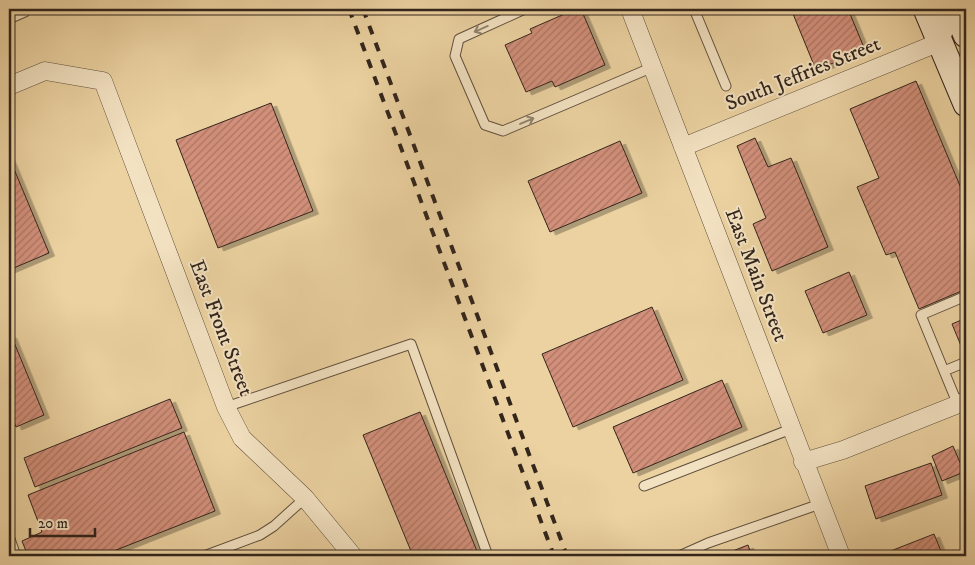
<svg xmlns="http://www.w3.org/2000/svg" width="975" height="565" font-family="'IM FELL DW Pica',serif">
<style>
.building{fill:url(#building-hatch);stroke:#32251c;filter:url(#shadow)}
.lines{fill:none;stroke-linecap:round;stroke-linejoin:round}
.service-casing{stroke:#60503d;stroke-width:11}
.minor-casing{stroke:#60503d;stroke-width:19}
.secondary-casing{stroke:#32251c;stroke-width:27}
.service{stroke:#f3e2c2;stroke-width:9}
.minor{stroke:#f3e2c2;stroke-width:18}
.secondary{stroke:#f3e2c2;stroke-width:25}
.rail{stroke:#32251c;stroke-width:4;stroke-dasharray:9 9;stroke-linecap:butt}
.oneway{stroke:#92846f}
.labels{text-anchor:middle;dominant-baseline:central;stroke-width:4;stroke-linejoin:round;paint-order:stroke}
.street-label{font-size:21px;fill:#32251c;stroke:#f3e2c2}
</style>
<defs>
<pattern id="building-hatch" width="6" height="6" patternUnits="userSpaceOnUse" patternTransform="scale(1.25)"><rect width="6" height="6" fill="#d28f7a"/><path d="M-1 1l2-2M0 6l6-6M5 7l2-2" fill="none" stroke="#ab7563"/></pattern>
<filter id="shadow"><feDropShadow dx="5.5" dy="3" stdDeviation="0" flood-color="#0004"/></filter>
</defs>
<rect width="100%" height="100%" fill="#ecd2a1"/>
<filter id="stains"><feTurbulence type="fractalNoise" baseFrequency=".004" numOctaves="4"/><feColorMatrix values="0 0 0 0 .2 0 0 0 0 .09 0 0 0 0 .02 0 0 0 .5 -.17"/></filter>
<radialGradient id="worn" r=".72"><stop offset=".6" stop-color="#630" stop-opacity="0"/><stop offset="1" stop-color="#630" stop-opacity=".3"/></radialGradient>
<path class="building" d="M 576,9 L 581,9 L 605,65 L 555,87 L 552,81 L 526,92 L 505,45 L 532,33 L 530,29 Z
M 791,9 L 848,9 L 865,50 L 816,70 Z
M 916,81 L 966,200 L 966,289 L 919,309 L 895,252 L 886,255 L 857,187 L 879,178 L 850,109 Z
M 271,103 L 313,211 L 218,248 L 176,140 Z
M 755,138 L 768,167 L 791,158 L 828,247 L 772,271 L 753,224 L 766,218 L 737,146 Z
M 620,141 L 642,193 L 550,232 L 528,181 Z
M 9,157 L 49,253 L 9,270 Z
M 849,272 L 867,315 L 823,333 L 805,291 Z
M 652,307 L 683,380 L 573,427 L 542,354 Z
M 966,318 L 966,352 L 964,353 L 952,324 Z
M 11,335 L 44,415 L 16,427 L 9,408 L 9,336 Z
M 722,380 L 742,427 L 633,473 L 613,427 Z
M 170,399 L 182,428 L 35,487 L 24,458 Z
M 420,412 L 479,556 L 413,556 L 363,435 Z
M 184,432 L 215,511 L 101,556 L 28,556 L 22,541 L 42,532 L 28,495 Z
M 953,446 L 964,472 L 942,481 L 932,456 Z
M 931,463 L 942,495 L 876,519 L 865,486 Z
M 934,534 L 943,556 L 889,556 L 888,552 Z
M 748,545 L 752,556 L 720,556 Z"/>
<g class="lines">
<defs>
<path id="service" d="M 525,9 L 459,39 L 455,56 L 485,125 L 503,131 L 653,67
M 694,9 L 726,86
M 9,19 L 25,12 L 24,9
M 944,371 L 966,362
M 958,405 L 921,315 L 966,296
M 226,407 L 411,344 L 488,556
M 644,486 L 791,429
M 9,536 L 16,556
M 204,556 L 260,535 L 274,526 L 305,498
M 679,556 L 708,543 L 820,504"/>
<path id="minor" d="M 630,9 L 841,556
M 9,86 L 45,71 L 103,81 L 226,407 L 242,438 L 305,498 L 353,556
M 683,147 L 940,42 L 951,9
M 803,462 L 843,450 L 966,401"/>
<path id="secondary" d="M 926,9 L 966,104
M 955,9 L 966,35"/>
</defs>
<use href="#service" class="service-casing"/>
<use href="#minor" class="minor-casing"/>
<use href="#secondary" class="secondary-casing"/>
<use href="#service" class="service"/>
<use href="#minor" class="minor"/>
<use href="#secondary" class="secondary"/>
<path class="rail" d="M 349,9 L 554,556
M 363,9 L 567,556"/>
</g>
<defs><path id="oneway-shaft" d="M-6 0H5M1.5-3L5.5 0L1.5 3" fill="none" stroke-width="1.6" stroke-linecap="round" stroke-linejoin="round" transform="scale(1.25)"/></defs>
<g class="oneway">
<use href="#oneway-shaft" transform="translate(481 29) rotate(156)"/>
<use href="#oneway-shaft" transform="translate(527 121) rotate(-23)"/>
</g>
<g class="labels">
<g class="street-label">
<text transform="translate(803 74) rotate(-22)">South Jeffries Street</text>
<text transform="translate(756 275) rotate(69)">East Main Street</text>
<text transform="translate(221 328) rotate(69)">East Front Street</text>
</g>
</g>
<rect width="975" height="565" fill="none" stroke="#ecd2a1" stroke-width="30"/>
<rect x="10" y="10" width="955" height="545" fill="none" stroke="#32251c" stroke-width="2.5"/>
<rect x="15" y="15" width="945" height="535" fill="none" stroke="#32251c"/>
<path d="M30 528v8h65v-8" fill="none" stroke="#32251c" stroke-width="2.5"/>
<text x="38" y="528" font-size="15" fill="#32251c" stroke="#f3e2c2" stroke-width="4" paint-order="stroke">20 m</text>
<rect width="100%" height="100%" filter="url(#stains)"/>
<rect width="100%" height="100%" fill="url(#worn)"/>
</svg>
